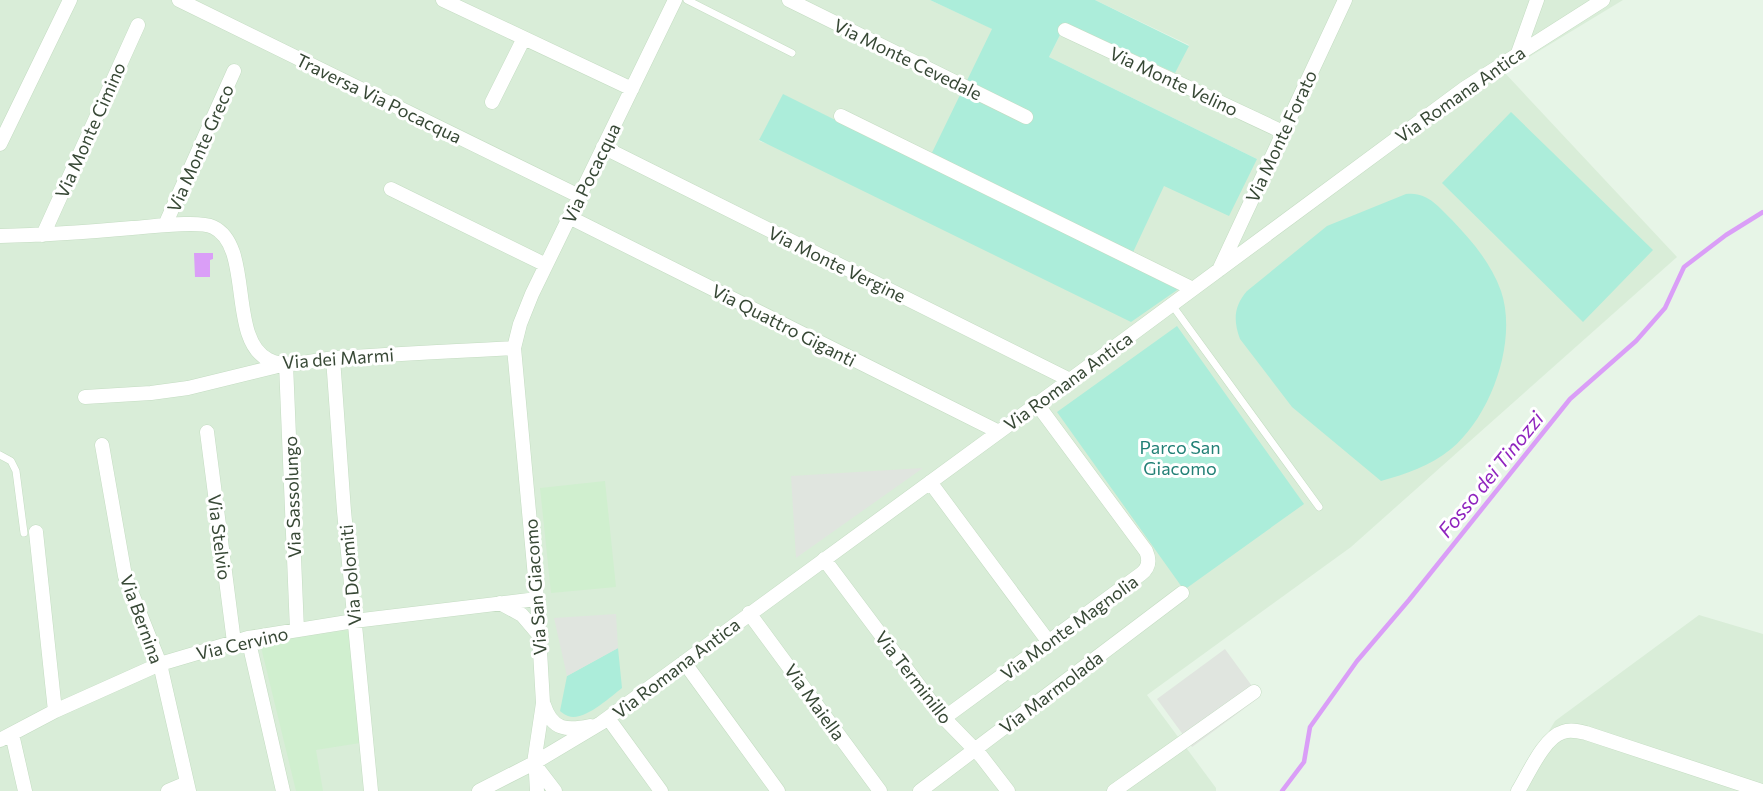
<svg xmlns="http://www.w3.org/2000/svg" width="1763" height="791" font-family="Commissioner,sans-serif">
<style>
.residential{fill:#d9edd8}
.education{fill:#d0efcf}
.green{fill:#acedda}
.parking{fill:#e0e5df}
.water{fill:#da9ef7}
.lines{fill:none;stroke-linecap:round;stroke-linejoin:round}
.stream{stroke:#da9ef7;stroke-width:4.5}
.lane-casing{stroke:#c4dcc2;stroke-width:8}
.street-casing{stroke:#c4dcc2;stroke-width:15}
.lane{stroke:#fff;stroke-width:7}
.street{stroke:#fff;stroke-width:14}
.labels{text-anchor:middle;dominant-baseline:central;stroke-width:6;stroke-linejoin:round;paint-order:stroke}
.street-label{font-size:18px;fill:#374835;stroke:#fff}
.park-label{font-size:18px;fill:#238076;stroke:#fff}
.water-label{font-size:20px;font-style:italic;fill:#8f24be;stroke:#fff}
</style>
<rect width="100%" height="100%" fill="#e7f5e7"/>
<path class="residential" d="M 0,0 L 930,0 L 993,29 L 927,165 L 783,95 L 759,141 L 1127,263 L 1164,185 L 1257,159 L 1049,57 L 1066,23 L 1175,72 L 1189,45 L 1095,0 L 1623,0 L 1504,72 L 1677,257 L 1351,547 L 1147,695 L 1216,788 L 1216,791 L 0,791 Z
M 1699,615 L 1763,634 L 1763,791 L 1513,791 L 1555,721 Z"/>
<path class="education" d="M 605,481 L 616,587 L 551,593 L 540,488 Z
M 348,630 L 360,743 L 316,750 L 323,791 L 296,791 L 260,643 Z"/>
<path class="green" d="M 930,0 L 1095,0 L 1189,46 L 1175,73 L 1066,23 L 1049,57 L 1257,159 L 1229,216 L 1164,186 L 1128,263 L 1180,288 L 1131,322 L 759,140 L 783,94 L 926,165 L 992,29 Z
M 1511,112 L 1653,250 L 1583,322 L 1442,183 Z
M 1406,194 C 1427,191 1439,207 1452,220 C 1472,241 1491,263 1501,291 C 1518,341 1491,416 1451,449 C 1430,466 1406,474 1381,481 L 1292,407 L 1240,339 C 1233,320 1234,306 1247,291 L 1327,226 Z
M 1177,326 L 1304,504 L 1184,590 L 1057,412 Z
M 618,648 L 622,688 C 610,697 584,722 568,716 C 567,716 561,712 560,711 L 567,676 Z"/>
<path class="parking" d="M 923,468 L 796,558 L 791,476 Z
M 616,614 L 618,648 L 567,676 L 554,618 Z
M 1225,649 L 1260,697 L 1192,747 L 1157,699 Z"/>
<path class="water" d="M 194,253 L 213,253 L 213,259 L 210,260 L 210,277 L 195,277 Z"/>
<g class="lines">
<path class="stream" d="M 1282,791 L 1304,762 L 1310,727 L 1357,661 L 1409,600 L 1570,399 L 1636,341 L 1665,308 L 1684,267 L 1726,235 L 1763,212"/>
<defs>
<path id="lane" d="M 687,0 L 792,53
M 1172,305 L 1319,507
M 0,455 L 11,461 L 16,471 L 24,533"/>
<path id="street" d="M 179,0 L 579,196
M 443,0 L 632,89
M 789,0 L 1026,117
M 1065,30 L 1283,132
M 1518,53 L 1537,0
M 492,102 L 524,38
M 841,116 L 1193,289
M 0,144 L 70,0
M 603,147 L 1070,380
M 391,189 L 546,265
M 569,217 L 999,432
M 165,225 L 234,71
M 43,235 L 138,25
M 0,236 C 44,235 88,232 132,228 C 150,227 198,220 213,227 C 254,246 227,340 269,360 C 288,370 315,359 336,358 C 395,354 454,351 514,348
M 1219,270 L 1345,0
M 333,358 L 344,511 L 371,791
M 85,397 L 151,393 L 188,388 L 286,364 L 297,630
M 207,432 L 234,642
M 102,445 L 125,576 L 160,664 L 189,791
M 930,482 L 1048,641
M 36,532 L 55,711
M 824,559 L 929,699 L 944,718 L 981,756 L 1008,791
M 500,603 L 522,615 L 539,635
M 749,613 L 880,791
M 248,638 L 283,791
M 684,662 L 778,791
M 544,705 C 552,730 567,731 590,726
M 608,718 L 661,791
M 944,718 L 1141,574 C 1149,568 1150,560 1146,551 L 1037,404
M 12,734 L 25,791
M 0,740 L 55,711 L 160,664 L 248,638 L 354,621 L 537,599
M 535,765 L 555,791
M 168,791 L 187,783
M 479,791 L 534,763 L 601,723 L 1070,380 L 1465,88 L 1603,0
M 537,791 L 536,773 L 534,763 L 543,703 L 537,599 L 514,348 L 520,324 L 532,294 L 675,0
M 920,791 L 1182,593
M 1114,791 L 1254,692
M 1518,791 C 1528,775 1544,737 1563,732 C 1570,729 1578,731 1586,733 L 1762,791"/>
</defs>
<use href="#lane" class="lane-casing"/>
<use href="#street" class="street-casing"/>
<use href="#lane" class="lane"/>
<use href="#street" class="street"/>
</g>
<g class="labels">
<g class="street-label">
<text transform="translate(908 59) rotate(26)">Via Monte Cevedale</text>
<text transform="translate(1174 81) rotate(25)">Via Monte Velino</text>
<text transform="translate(1460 94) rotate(-35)">Via Romana Antica</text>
<text transform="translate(379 98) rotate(26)">Traversa Via Pocacqua</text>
<text transform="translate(90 130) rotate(-66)">Via Monte Cimino</text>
<text transform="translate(1281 136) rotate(-65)">Via Monte Forato</text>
<text transform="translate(200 148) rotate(-66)">Via Monte Greco</text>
<text transform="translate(591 173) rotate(-64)">Via Pocacqua</text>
<text transform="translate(837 264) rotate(26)">Via Monte Vergine</text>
<text transform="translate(784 325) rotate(27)">Via Quattro Giganti</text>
<text transform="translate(338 358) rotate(-4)">Via dei Marmi</text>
<text transform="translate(1068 381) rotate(-36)">Via Romana Antica</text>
<text transform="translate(292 497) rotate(-92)">Via Sassolungo</text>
<text transform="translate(220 537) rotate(83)">Via Stelvio</text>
<text transform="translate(350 575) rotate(-95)">Via Dolomiti</text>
<text transform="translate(535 587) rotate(-94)">Via San Giacomo</text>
<text transform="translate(142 619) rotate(70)">Via Bernina</text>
<text transform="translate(1069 627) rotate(-36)">Via Monte Magnolia</text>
<text transform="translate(242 643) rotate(-13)">Via Cervino</text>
<text transform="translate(676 668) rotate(-37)">Via Romana Antica</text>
<text transform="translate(914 677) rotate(52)">Via Terminillo</text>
<text transform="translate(1051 692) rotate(-37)">Via Marmolada</text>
<text transform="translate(815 702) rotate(54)">Via Maiella</text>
</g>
<g class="park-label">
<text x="1180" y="447">Parco San<tspan x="1180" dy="21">Giacomo</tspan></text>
</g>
<g class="water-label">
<text transform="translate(1490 474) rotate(-51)">Fosso dei Tinozzi</text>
</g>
</g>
</svg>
